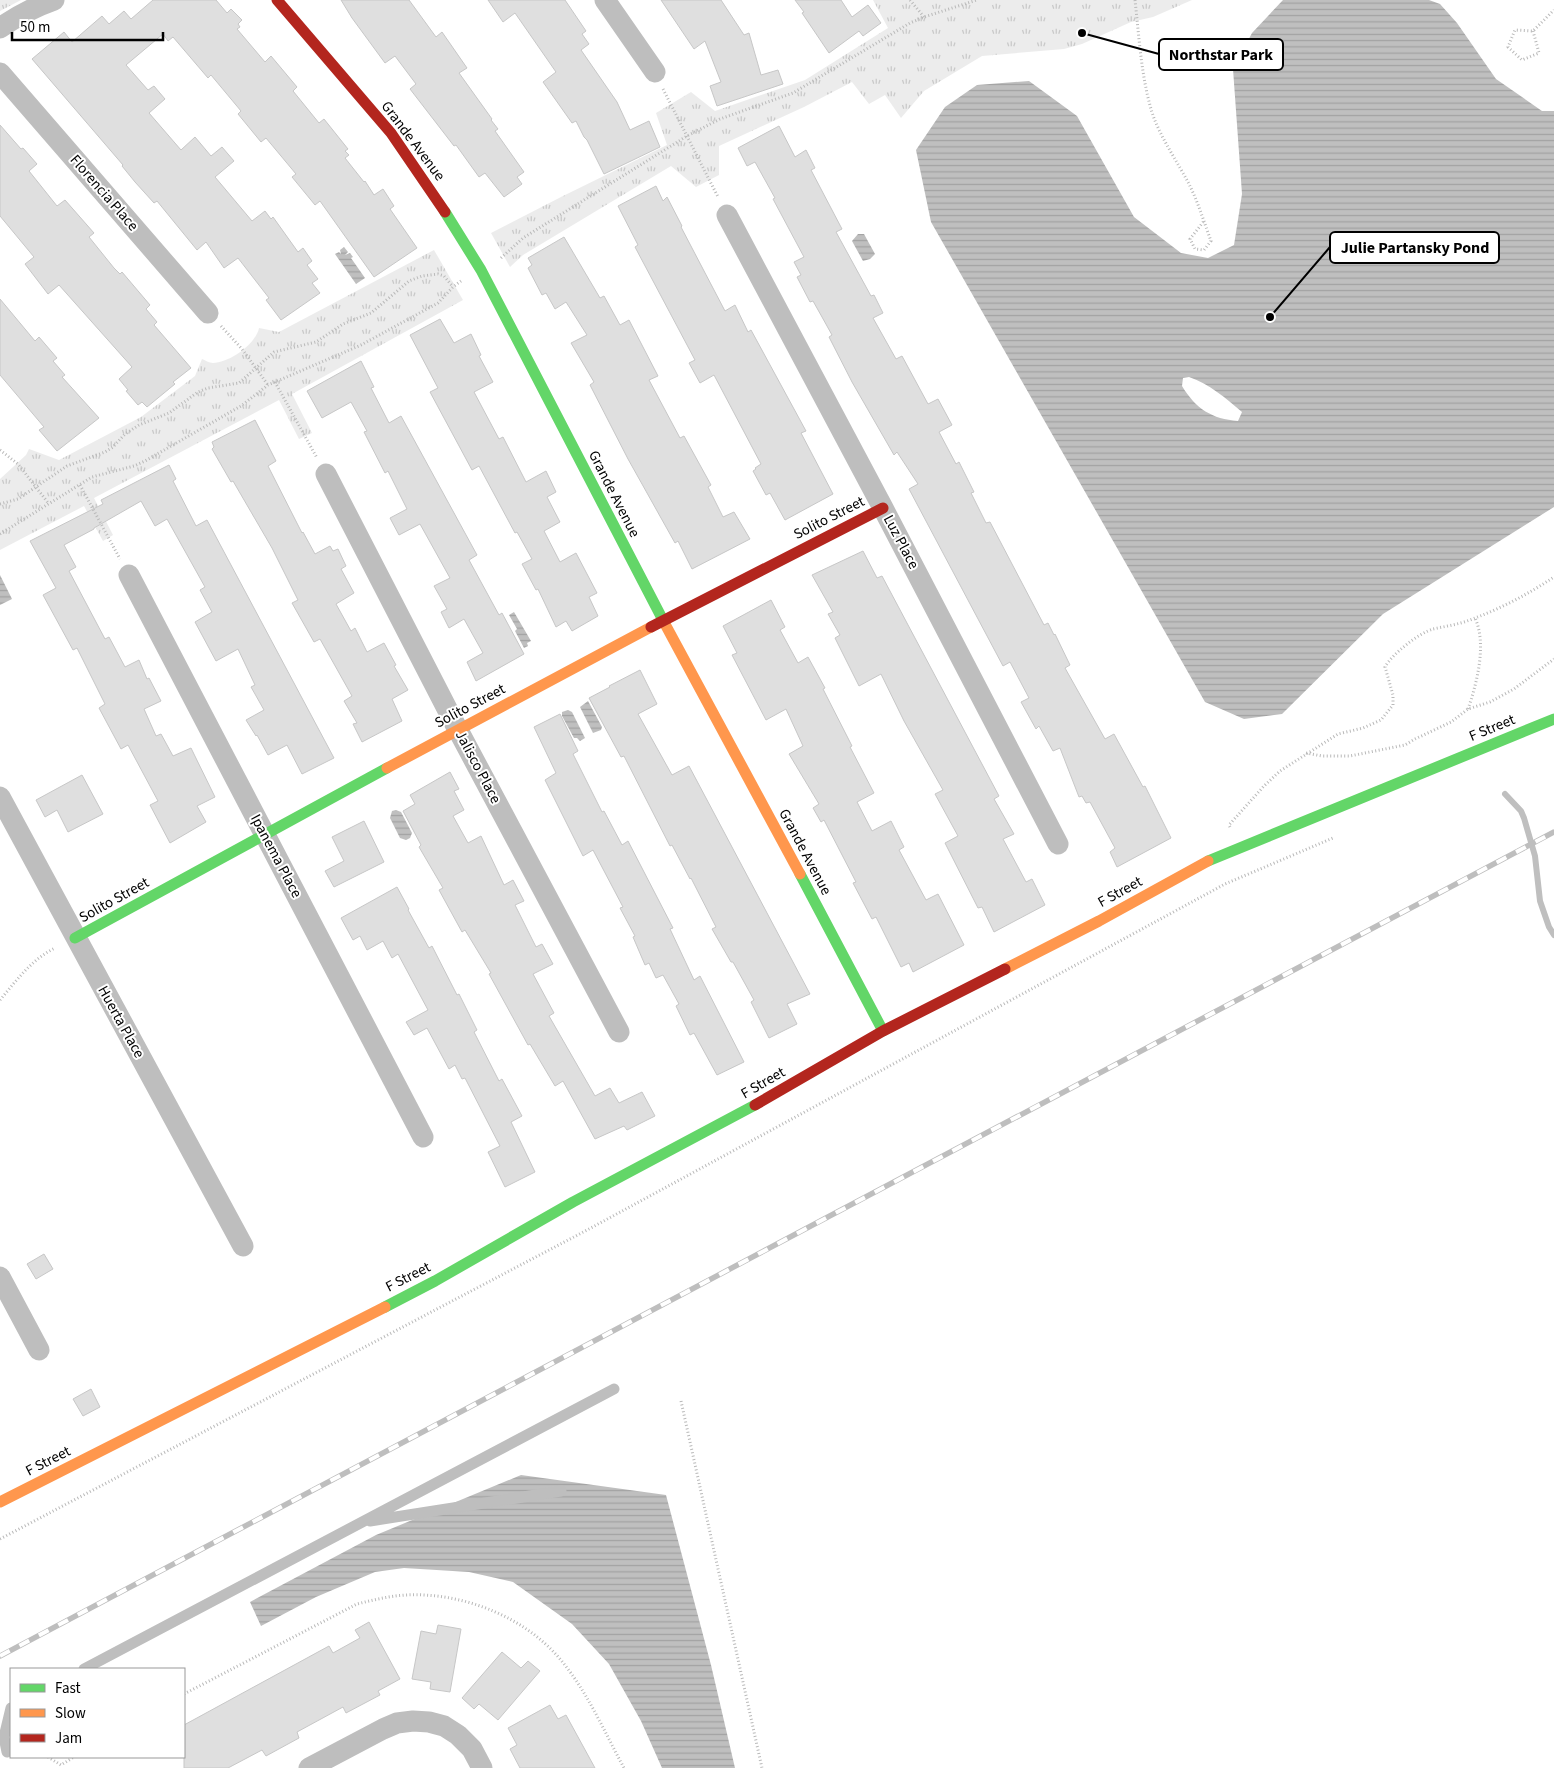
<svg xmlns="http://www.w3.org/2000/svg" width="1554" height="1768" font-family="'Source Sans 3',sans-serif">
<style>
.park{fill:url(#park-tufts)}
.water{fill:url(#water-rules);fill-rule:evenodd}
.lines{fill:none;stroke-linecap:round;stroke-linejoin:round}
.stream{stroke:#bfbfbf;stroke-width:6}
.building{fill:#dfdfdf;stroke:#c7c7c7}
.path{stroke:#b9b9b9;stroke-width:3;stroke-dasharray:1 2.5;stroke-linecap:butt}
.lane{stroke:#bebebe;stroke-width:11}
.street{stroke:#bebebe;stroke-width:21}
.fast{stroke:#63d668;stroke-width:11}
.slow{stroke:#ff974d;stroke-width:11}
.jam{stroke:#b3261e;stroke-width:11}
.rail-casing{stroke:#bebebe;stroke-width:5.5}
.rail{stroke:#fff;stroke-width:4;stroke-dasharray:11;stroke-linecap:butt}
.labels{text-anchor:middle;dominant-baseline:central;stroke-width:4;stroke-linejoin:round;paint-order:stroke}
.street-label{font-size:15px;fill:#000;stroke:#fff}
.leader{fill:none;stroke:#000;stroke-width:2}
.callout-dot{fill:#000;stroke:#fff;stroke-width:2}
.callout{fill:#fff;stroke:#000;stroke-width:2}
.callout-label{font-size:16px;text-anchor:middle;font-weight:bold;fill:#000}
</style>
<defs>
<pattern id="park-tufts" width="24" height="20" patternUnits="userSpaceOnUse" patternTransform="scale(1.25)"><rect width="24" height="20" fill="#ececec"/><path d="M3 7l-1-3M5 7V3M7 7l1-3M15 17l-1-3M17 17v-4M19 17l1-3" fill="none" stroke="#c9c9c9"/></pattern>
<pattern id="water-rules" width="6" height="5" patternUnits="userSpaceOnUse" patternTransform="scale(1.25)"><rect width="6" height="5" fill="#bfbfbf"/><path d="M0 2.5h6" fill="none" stroke="#a2a2a2"/></pattern>
</defs>
<rect width="100%" height="100%" fill="#fff"/>
<path class="park" d="M 0,0 L 21,0 L 0,11 Z
M 873,0 L 1192,0 L 1153,17 L 1131,22 L 1082,44 L 1064,49 L 982,56 L 924,91 L 901,118 L 885,95 L 869,104 L 852,82 L 804,107 L 719,146 L 719,175 L 696,187 L 671,166 L 523,255 L 510,267 L 491,233 L 563,196 L 667,145 L 656,113 L 691,92 L 715,111 L 805,80 L 888,28 Z
M 434,250 L 463,300 L 292,394 L 312,433 L 299,439 L 279,400 L 94,498 L 113,535 L 103,541 L 84,506 L 0,550 L 0,479 L 26,455 L 29,449 L 59,460 L 141,417 L 195,376 L 202,359 C 205,360 209,363 213,363 C 229,363 256,344 259,328 L 279,332 Z"/>
<path class="water" d="M 1283,0 L 1429,0 L 1440,4 L 1457,23 L 1496,79 L 1542,111 L 1554,111 L 1554,507 L 1383,614 L 1282,714 L 1244,719 L 1205,702 L 931,222 L 916,150 L 945,107 L 977,85 L 1029,81 L 1077,116 L 1134,217 L 1181,253 L 1208,258 L 1234,245 L 1242,194 L 1233,69 L 1252,33 ZM 1189,377 C 1210,384 1225,398 1242,412 L 1238,421 C 1212,419 1196,409 1182,386 L 1183,378 Z
M 858,234 L 864,234 L 875,254 L 870,259 L 863,261 L 852,241 Z
M 344,247 L 348,252 L 345,255 L 350,253 L 353,257 L 351,258 L 365,278 L 356,284 L 335,254 L 339,252 L 341,254 L 340,250 Z
M 0,575 L 12,599 L 0,605 Z
M 514,612 L 531,641 L 527,643 L 528,646 L 524,648 L 515,631 L 517,629 L 509,615 Z
M 588,701 L 602,727 L 601,730 L 593,733 L 580,707 Z
M 568,710 L 572,712 L 585,738 L 580,741 L 577,738 L 574,738 L 562,716 L 562,712 Z
M 396,810 L 401,812 L 412,833 L 410,838 L 406,840 L 400,838 L 390,818 L 392,811 Z
M 521,1475 L 666,1495 L 711,1665 L 735,1768 L 662,1768 L 641,1721 L 609,1664 L 572,1624 L 513,1582 L 469,1572 L 404,1568 L 375,1572 L 316,1597 L 261,1626 L 250,1602 L 376,1535 Z"/>
<g class="lines">
<path class="stream" d="M 1505,794 L 1521,811 L 1524,818 L 1535,856 L 1540,901 L 1549,927 L 1554,935"/>
</g>
<path class="building" d="M 153,0 L 216,0 L 227,13 L 231,9 L 242,20 L 238,24 L 240,27 L 237,29 L 265,62 L 271,56 L 297,87 L 293,91 L 319,123 L 324,119 L 348,149 L 345,151 L 349,155 L 345,158 L 364,182 L 365,181 L 374,195 L 383,189 L 394,206 L 390,209 L 417,248 L 374,277 L 320,201 L 315,205 L 292,177 L 296,174 L 266,138 L 261,142 L 238,114 L 241,111 L 211,75 L 208,78 L 173,37 L 168,41 L 163,34 L 126,65 L 148,90 L 154,86 L 165,99 L 149,113 L 181,150 L 195,137 L 211,156 L 222,147 L 234,161 L 215,177 L 252,221 L 265,211 L 271,219 L 273,217 L 298,252 L 303,248 L 312,261 L 307,265 L 318,279 L 312,283 L 320,293 L 281,320 L 266,300 L 269,298 L 238,258 L 224,268 L 206,242 L 197,250 L 157,201 L 154,203 L 135,182 L 122,166 L 123,165 L 32,59 L 64,32 L 72,42 L 102,16 L 109,24 L 124,11 L 131,19 Z
M 341,0 L 409,0 L 436,37 L 442,32 L 467,68 L 459,73 L 492,119 L 491,120 L 498,129 L 495,131 L 524,172 L 517,177 L 522,184 L 504,197 L 485,173 L 479,177 L 456,145 L 454,146 L 410,89 L 416,84 L 395,56 L 385,63 L 352,18 Z
M 488,0 L 565,0 L 586,31 L 582,34 L 589,44 L 581,50 L 617,102 L 630,130 L 649,121 L 660,147 L 604,174 L 587,140 L 584,137 L 576,121 L 572,123 L 543,82 L 556,72 L 515,13 L 503,22 Z
M 661,0 L 721,0 L 744,35 L 749,33 L 761,75 L 778,70 L 783,84 L 717,106 L 710,86 L 721,82 L 705,41 L 694,49 Z
M 795,0 L 841,0 L 852,17 L 868,5 L 881,23 L 863,36 L 859,31 L 829,53 L 802,13 L 804,12 Z
M 0,125 L 21,149 L 23,148 L 37,164 L 29,171 L 57,206 L 65,200 L 94,233 L 89,237 L 114,268 L 120,274 L 122,272 L 150,305 L 146,309 L 157,322 L 154,325 L 191,368 L 173,382 L 175,384 L 147,407 L 142,402 L 138,405 L 126,391 L 128,390 L 119,379 L 132,367 L 59,285 L 48,294 L 25,264 L 34,257 L 0,216 Z
M 779,126 L 795,157 L 806,150 L 815,168 L 811,170 L 842,229 L 836,232 L 871,296 L 874,295 L 883,313 L 873,318 L 896,359 L 902,356 L 928,404 L 938,399 L 952,425 L 939,432 L 956,464 L 959,462 L 974,492 L 971,493 L 986,523 L 990,522 L 1044,625 L 1048,623 L 1054,635 L 1055,634 L 1070,665 L 1065,668 L 1105,739 L 1114,734 L 1143,787 L 1145,786 L 1171,838 L 1117,867 L 1110,852 L 1115,848 L 1090,802 L 1086,803 L 1082,796 L 1079,797 L 1060,748 L 1053,751 L 1039,726 L 1036,729 L 1021,702 L 1029,698 L 1010,662 L 1003,666 L 909,489 L 918,484 L 897,452 L 894,455 L 852,382 L 829,337 L 832,335 L 822,317 L 813,301 L 810,302 L 797,277 L 801,275 L 794,262 L 804,257 L 773,199 L 775,198 L 755,162 L 747,166 L 738,148 Z
M 656,186 L 663,201 L 667,197 L 682,226 L 681,227 L 725,311 L 735,305 L 748,332 L 751,330 L 806,431 L 801,433 L 833,494 L 785,520 L 770,493 L 766,495 L 753,471 L 756,469 L 755,468 L 761,464 L 714,375 L 700,383 L 689,363 L 695,360 L 635,247 L 638,245 L 618,206 Z
M 564,237 L 600,298 L 604,296 L 620,325 L 629,320 L 658,376 L 649,380 L 680,438 L 684,436 L 711,485 L 708,487 L 723,517 L 734,512 L 750,539 L 692,569 L 678,541 L 675,543 L 628,459 L 590,385 L 594,382 L 571,343 L 587,335 L 566,302 L 555,309 L 546,293 L 542,295 L 528,268 L 532,265 L 528,258 Z
M 0,299 L 35,341 L 39,337 L 57,358 L 53,361 L 65,375 L 62,377 L 99,418 L 57,451 L 39,430 L 44,427 L 0,375 Z
M 440,319 L 454,343 L 471,334 L 481,355 L 479,356 L 493,382 L 474,392 L 499,439 L 503,437 L 526,482 L 546,471 L 556,492 L 547,497 L 560,522 L 544,531 L 560,562 L 576,553 L 597,593 L 589,597 L 598,616 L 572,631 L 566,621 L 556,627 L 538,589 L 536,590 L 522,564 L 532,559 L 517,532 L 515,533 L 479,466 L 472,470 L 430,392 L 438,388 L 410,335 Z
M 361,361 L 374,387 L 371,388 L 389,423 L 401,416 L 477,555 L 469,560 L 499,615 L 502,613 L 524,654 L 476,681 L 467,662 L 483,653 L 464,619 L 449,628 L 441,612 L 447,609 L 434,586 L 450,578 L 420,524 L 399,535 L 390,518 L 407,509 L 388,471 L 385,473 L 364,432 L 367,431 L 351,402 L 322,418 L 307,391 Z
M 255,420 L 276,461 L 268,466 L 302,533 L 303,532 L 315,554 L 330,546 L 333,551 L 338,549 L 346,566 L 341,569 L 354,593 L 336,604 L 351,631 L 355,628 L 367,652 L 384,643 L 396,665 L 394,666 L 408,690 L 392,699 L 402,721 L 362,742 L 353,724 L 357,723 L 344,701 L 352,696 L 320,639 L 314,642 L 292,603 L 298,600 L 272,548 L 233,481 L 231,482 L 212,449 L 214,447 L 212,442 Z
M 169,465 L 176,479 L 173,481 L 196,526 L 207,520 L 334,758 L 302,774 L 287,745 L 268,755 L 257,735 L 256,736 L 246,720 L 264,710 L 251,687 L 255,685 L 238,649 L 216,661 L 195,622 L 212,612 L 200,590 L 205,587 L 167,519 L 155,526 L 141,501 L 94,528 L 94,529 L 64,545 L 76,567 L 69,571 L 105,639 L 109,637 L 125,667 L 139,660 L 147,679 L 149,678 L 161,701 L 144,709 L 156,736 L 161,734 L 173,756 L 191,748 L 215,797 L 197,806 L 206,822 L 170,843 L 150,805 L 158,801 L 128,745 L 121,749 L 99,708 L 105,704 L 77,648 L 73,650 L 43,595 L 56,588 L 30,541 L 103,504 L 101,500 Z
M 863,551 L 877,578 L 882,576 L 999,796 L 994,799 L 1014,834 L 1003,839 L 1026,882 L 1032,879 L 1045,905 L 994,932 L 982,907 L 978,908 L 945,843 L 958,836 L 935,794 L 943,790 L 904,721 L 881,674 L 859,686 L 835,638 L 840,635 L 828,614 L 833,612 L 812,575 Z
M 771,600 L 785,627 L 780,630 L 798,663 L 808,657 L 825,688 L 823,689 L 852,746 L 850,747 L 874,793 L 857,802 L 872,831 L 891,821 L 904,847 L 899,850 L 926,900 L 938,894 L 964,945 L 913,972 L 909,963 L 901,967 L 876,917 L 872,919 L 853,883 L 856,882 L 824,820 L 821,822 L 813,808 L 819,804 L 789,754 L 803,746 L 786,709 L 766,720 L 732,655 L 737,653 L 723,626 Z
M 640,670 L 657,704 L 638,714 L 672,775 L 689,766 L 810,994 L 787,1004 L 797,1024 L 769,1038 L 751,1002 L 754,1000 L 733,962 L 731,962 L 712,929 L 716,927 L 691,878 L 690,879 L 672,845 L 670,846 L 624,756 L 621,757 L 589,698 L 610,687 L 609,686 Z
M 560,714 L 578,751 L 573,754 L 602,812 L 604,811 L 622,845 L 628,841 L 673,928 L 670,929 L 694,980 L 700,976 L 744,1062 L 717,1075 L 694,1033 L 690,1035 L 676,1006 L 679,1004 L 663,975 L 656,978 L 649,963 L 645,965 L 633,937 L 635,936 L 620,908 L 623,907 L 593,850 L 583,856 L 545,780 L 556,773 L 534,727 Z
M 450,772 L 459,789 L 454,791 L 464,810 L 453,816 L 468,843 L 481,836 L 504,885 L 513,880 L 524,901 L 515,905 L 536,947 L 542,944 L 553,964 L 533,974 L 554,1013 L 549,1016 L 595,1096 L 610,1088 L 619,1103 L 642,1092 L 655,1116 L 627,1130 L 624,1126 L 595,1139 L 563,1081 L 555,1086 L 530,1044 L 528,1045 L 489,974 L 491,973 L 465,930 L 462,932 L 439,890 L 443,888 L 419,847 L 421,845 L 403,811 L 415,804 L 410,795 Z
M 82,775 L 103,814 L 68,832 L 57,810 L 45,817 L 36,800 Z
M 364,821 L 384,862 L 334,887 L 325,871 L 344,861 L 332,837 Z
M 397,887 L 409,909 L 408,910 L 429,948 L 432,946 L 457,995 L 459,994 L 477,1030 L 474,1032 L 499,1081 L 502,1079 L 522,1116 L 511,1122 L 535,1172 L 505,1187 L 488,1152 L 500,1146 L 465,1078 L 462,1079 L 455,1065 L 449,1069 L 427,1028 L 414,1035 L 406,1022 L 428,1010 L 398,954 L 392,958 L 383,941 L 367,950 L 360,936 L 353,940 L 341,918 Z
M 44,1254 L 53,1269 L 36,1279 L 27,1264 Z
M 91,1389 L 100,1407 L 83,1416 L 73,1399 Z
M 369,1622 L 400,1679 L 378,1691 L 380,1695 L 346,1713 L 343,1707 L 297,1732 L 299,1738 L 266,1756 L 262,1750 L 228,1768 L 184,1768 L 184,1725 L 329,1646 L 333,1653 L 360,1638 L 355,1630 Z
M 438,1625 L 461,1629 L 450,1692 L 430,1689 L 431,1682 L 412,1679 L 421,1631 L 436,1634 Z
M 502,1652 L 521,1668 L 528,1661 L 540,1671 L 498,1720 L 479,1704 L 474,1709 L 462,1698 Z
M 550,1705 L 558,1719 L 566,1715 L 595,1768 L 520,1768 L 510,1749 L 517,1745 L 508,1728 Z"/>
<g class="lines">
<path class="path" d="M 910,0 L 924,17
M 1135,0 C 1139,36 1141,74 1151,109 C 1158,134 1177,161 1189,184 C 1198,202 1204,222 1211,241 L 1204,250 L 1195,249 L 1190,239 L 1204,221
M 1533,31 L 1539,53 L 1522,60 L 1508,47 L 1515,30 L 1533,31 L 1554,10
M 663,89 L 718,197
M 501,258 L 523,238 L 687,136 L 720,119 L 793,93 L 910,23 L 924,17 L 977,0
M 221,326 L 242,349 L 268,385
M 275,382 L 317,458
M 0,450 L 18,464 L 49,504
M 80,485 L 120,559
M 0,504 L 18,499 L 67,466 L 105,452 L 113,447 L 125,434 L 139,425 L 169,413 L 198,392 L 208,388 L 239,383 L 274,352 L 316,342 L 343,324 L 371,313 L 409,281 L 422,276 L 438,274 L 444,276 L 453,287
M 0,534 L 92,477 L 134,466 L 145,461 L 241,406 L 268,385 L 361,345 L 438,303 L 453,287 L 461,281
M 1468,709 C 1477,683 1487,644 1475,618
M 1306,753 L 1322,756 L 1350,756 L 1405,745 L 1415,739 L 1451,722 L 1468,709 L 1490,702 L 1514,689 L 1554,659
M 1230,827 L 1229,825 L 1264,786 L 1280,771 L 1338,734 L 1363,728 L 1381,720 L 1393,705 L 1393,695 L 1385,667 C 1392,654 1419,633 1433,629 C 1447,626 1461,624 1475,618 C 1502,608 1530,593 1554,577
M 0,1000 C 16,981 32,959 55,948
M 681,1401 L 762,1768
M 0,1539 L 589,1229 L 1225,884 L 1333,838
M 184,1694 L 357,1604 C 373,1600 389,1596 406,1595 C 461,1592 524,1616 560,1659 C 587,1691 604,1731 624,1768
M 48,1757 L 61,1765 L 74,1757"/>
<path class="lane" d="M 370,1521 L 561,1491
M 84,1669 L 614,1389
M 7,1752 L 4,1737 L 11,1708"/>
<path class="street" d="M 605,0 L 655,72
M 0,28 C 17,16 34,7 54,0
M 0,73 L 208,313
M 727,215 L 883,508 L 1058,844
M 326,474 L 458,730 L 619,1032
M 129,575 L 423,1137
M 0,797 L 243,1246
M 0,1277 L 39,1350
M 309,1768 L 383,1729 L 397,1723 L 413,1721 L 429,1722 L 444,1726 L 458,1735 L 472,1749 L 482,1768"/>
<path class="fast" d="M 445,212 L 481,270 L 665,624
M 1208,861 L 1554,719
M 800,874 L 883,1031
M 75,938 L 387,768
M 385,1307 L 435,1281 L 573,1202 L 755,1105"/>
<path class="slow" d="M 665,624 L 800,874
M 387,768 L 651,627
M 1005,969 L 1099,921 L 1208,861
M 0,1502 L 385,1307"/>
<path class="jam" d="M 277,0 L 391,133 L 445,212
M 651,627 L 883,508
M 755,1105 L 883,1031 L 1005,969"/>
<defs>
<path id="rail" d="M 0,1656 L 1554,832"/>
</defs>
<use href="#rail" class="rail-casing"/>
<use href="#rail" class="rail"/>
</g>
<g class="labels">
<g class="street-label">
<text transform="translate(413 141) rotate(53)">Grande Avenue</text>
<text transform="translate(104 193) rotate(49)">Florencia Place</text>
<text transform="translate(614 494) rotate(63)">Grande Avenue</text>
<text transform="translate(829 518) rotate(-27)">Solito Street</text>
<text transform="translate(901 542) rotate(62)">Luz Place</text>
<text transform="translate(470 706) rotate(-28)">Solito Street</text>
<text transform="translate(1492 728) rotate(-22)">F Street</text>
<text transform="translate(478 767) rotate(62)">Jalisco Place</text>
<text transform="translate(805 852) rotate(62)">Grande Avenue</text>
<text transform="translate(276 856) rotate(62)">Ipanema Place</text>
<text transform="translate(1120 892) rotate(-29)">F Street</text>
<text transform="translate(114 900) rotate(-29)">Solito Street</text>
<text transform="translate(121 1022) rotate(61)">Huerta Place</text>
<text transform="translate(763 1083) rotate(-30)">F Street</text>
<text transform="translate(408 1277) rotate(-27)">F Street</text>
<text transform="translate(48 1461) rotate(-27)">F Street</text>
</g>
</g>
<path class="leader" d="M1082 33L1159 54M1270 317L1330 247"/>
<g class="callout-dot">
<circle cx="1082" cy="33" r="5"/>
<circle cx="1270" cy="317" r="5"/>
</g>
<g class="callout">
<rect x="1159" y="39" width="124" height="31" rx="5"/>
<rect x="1330" y="232" width="169" height="31" rx="5"/>
</g>
<g class="callout-label">
<text x="1221" y="60">Northstar Park</text>
<text x="1415" y="253">Julie Partansky Pond</text>
</g>
<rect x="10" y="1668" width="175" height="90" fill="#ffffff" stroke="#999999"/>
<rect x="20" y="1684" width="25" height="8" fill="#63d668" stroke="#999999"/>
<text x="55" y="1693" font-size="15" fill="#000000">Fast</text>
<rect x="20" y="1709" width="25" height="8" fill="#ff974d" stroke="#999999"/>
<text x="55" y="1718" font-size="15" fill="#000000">Slow</text>
<rect x="20" y="1734" width="25" height="8" fill="#b3261e" stroke="#999999"/>
<text x="55" y="1743" font-size="15" fill="#000000">Jam</text>
<path d="M12 32v8h151v-8" fill="none" stroke="#000000" stroke-width="2.5"/>
<text x="20" y="32" font-size="15" fill="#000000" stroke="#ffffff" stroke-width="4" paint-order="stroke">50 m</text>
</svg>
